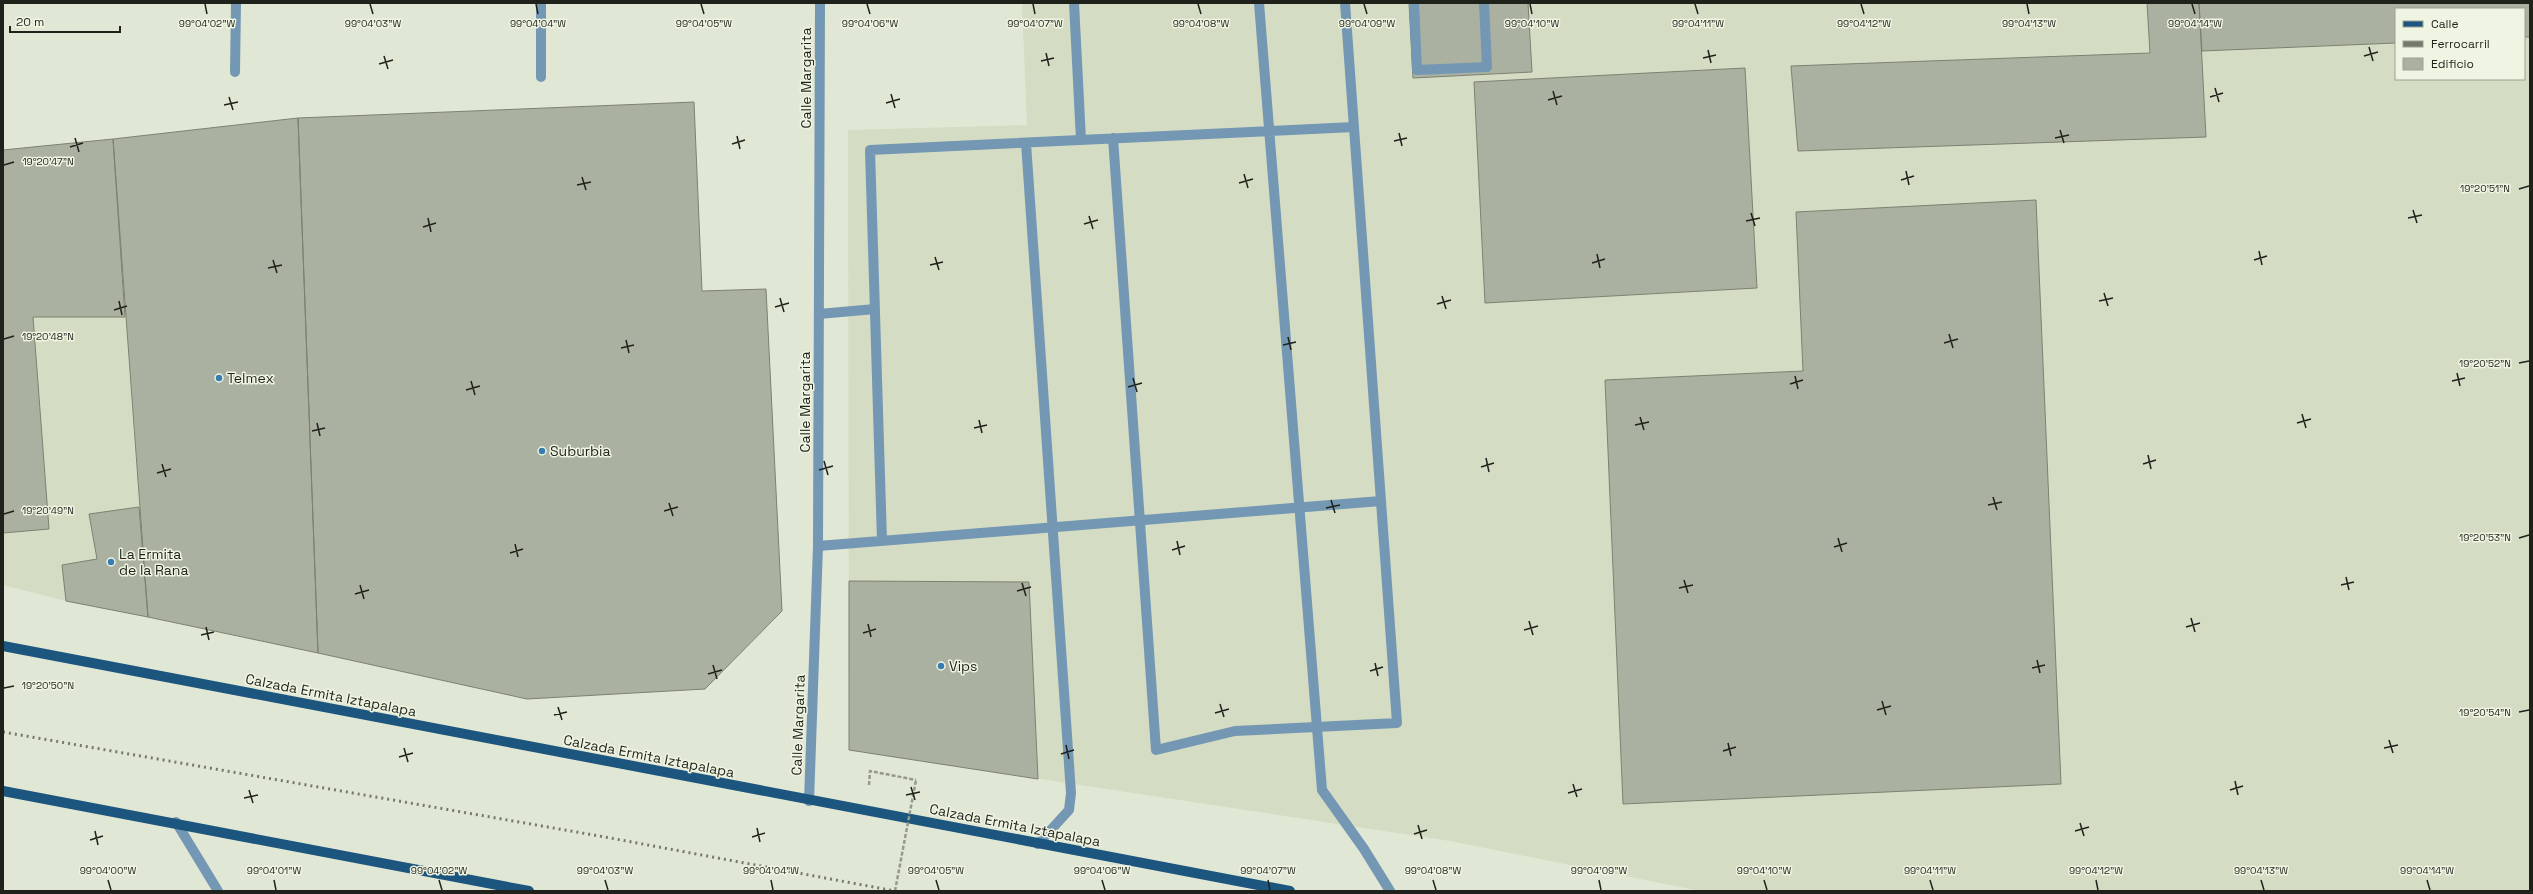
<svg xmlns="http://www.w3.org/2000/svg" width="2533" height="894" font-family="'Space Grotesk',sans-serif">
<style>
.built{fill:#d4dcc3;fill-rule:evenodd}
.building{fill:#abb1a0;stroke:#7c8171}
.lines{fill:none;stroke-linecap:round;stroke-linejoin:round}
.path{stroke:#959a8c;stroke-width:2.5;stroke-dasharray:4 2;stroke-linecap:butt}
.lane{stroke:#7497b4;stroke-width:10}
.street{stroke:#7497b4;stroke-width:10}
.primary{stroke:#1c557d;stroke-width:10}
.rail{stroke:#75796d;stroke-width:3;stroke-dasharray:2 4;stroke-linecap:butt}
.path-bridge{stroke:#959a8c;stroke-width:2.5;stroke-dasharray:4 2;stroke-linecap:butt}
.ticks{fill:none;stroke:#1f221b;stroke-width:1.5}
.poi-dot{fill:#367eb2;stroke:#eff5e2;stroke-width:1.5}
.labels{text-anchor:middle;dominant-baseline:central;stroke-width:3;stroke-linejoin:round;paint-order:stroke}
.street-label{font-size:14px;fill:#1f221b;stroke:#eff5e2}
.poi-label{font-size:14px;fill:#1f221b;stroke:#eff5e2;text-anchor:start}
.ticks-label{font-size:10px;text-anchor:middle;fill:#1f221b;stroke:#eff5e2;stroke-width:3;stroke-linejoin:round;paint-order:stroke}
</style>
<rect width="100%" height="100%" fill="#e1e7d5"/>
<path class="built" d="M 1022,3 L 2530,3 L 2530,891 L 1700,891 L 1450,841 L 849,750 L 848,130 L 1027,125 ZM 2396,9 L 2524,9 L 2524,79 L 2396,79 Z
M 113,139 L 139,507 L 148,617 L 66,601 L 3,585 L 3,150 Z"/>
<path class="building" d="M 1409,3 L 1528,3 L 1532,72 L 1413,78 Z
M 2147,3 L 2199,3 L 2206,137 L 1798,151 L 1791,66 L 2150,53 Z
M 2199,3 L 2530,3 L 2530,37 L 2524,37 L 2524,9 L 2396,9 L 2396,43 L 2202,51 Z
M 1745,68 L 1757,288 L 1485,303 L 1474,82 Z
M 694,102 L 702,291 L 766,289 L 782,611 L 705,689 L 527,699 L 318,653 L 298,118 Z
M 298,118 L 318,653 L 148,617 L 113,139 Z
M 113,139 L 125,317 L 33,317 L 49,529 L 3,533 L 3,150 Z
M 2036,200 L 2061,784 L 1623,804 L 1605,380 L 1803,371 L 1796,212 Z
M 139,507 L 148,617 L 66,601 L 62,565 L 97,559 L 89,514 Z
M 849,581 L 1029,582 L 1038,779 L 849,750 Z"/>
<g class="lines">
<path class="path" d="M 869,785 L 870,771 L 916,780"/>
<path class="lane" d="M 1074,3 L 1081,140
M 1259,3 L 1322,790 L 1364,849 L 1390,891
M 1414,3 L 1417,70 L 1487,67 L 1484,3
M 1113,138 L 1156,750 L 1235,731 L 1397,723 L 1345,3
M 1026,143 L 1071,793 L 1069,810 L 1038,844
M 819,314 L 875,309
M 882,541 L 870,150 L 1354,127
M 818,546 L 1381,501"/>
<path class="street" d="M 235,72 L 236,3
M 541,77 L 541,3
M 809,801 L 818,546 L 820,3
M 176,822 L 218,891"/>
<path class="primary" d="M 3,646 L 1290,891
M 3,791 L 529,891"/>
<path class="rail" d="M 3,732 L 605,837 L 895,891"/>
<path class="path-bridge" d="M 895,891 L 916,780"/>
</g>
<path class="ticks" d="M 205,4 L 207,14M 370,4 L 373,14M 536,4 L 538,14M 701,4 L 704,14M 867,4 L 870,14M 1033,4 L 1035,14M 1198,4 L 1201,14M 1364,4 L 1367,14M 1530,4 L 1532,14M 1695,4 L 1698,14M 1861,4 L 1864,14M 2027,4 L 2029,14M 2192,4 L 2195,14M 2369,47 L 2373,61M 1708,50 L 1711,63M 1046,53 L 1049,66M 384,56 L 388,69M 2364,56 L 2378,52M 1703,58 L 1716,55M 1041,61 L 1054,58M 379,64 L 393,60M 2215,88 L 2219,102M 1553,91 L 1557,105M 891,94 L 895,108M 229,97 L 233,110M 2210,97 L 2223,93M 1548,100 L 1562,96M 886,103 L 900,99M 224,105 L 238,102M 2060,130 L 2064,143M 1399,133 L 1402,146M 737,136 L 740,149M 75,138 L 79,152M 2055,138 L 2069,135M 1394,141 L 1407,138M 732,144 L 745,140M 70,147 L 83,143M 4,165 L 14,162M 1906,171 L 1909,185M 1244,174 L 1248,188M 582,177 L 586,190M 1901,180 L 1914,176M 1239,183 L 1253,179M 577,185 L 591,182M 2519,189 L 2529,186M 2413,210 L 2417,223M 1751,213 L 1755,226M 1089,216 L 1093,229M 428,218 L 431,232M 2408,218 L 2422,215M 1746,221 L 1760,218M 1084,224 L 1098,220M 423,227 L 436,223M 2259,251 L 2262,265M 1597,254 L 1600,268M 935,257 L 939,270M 273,260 L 277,273M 2254,260 L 2267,256M 1592,263 L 1605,259M 930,265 L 943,262M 268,268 L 282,265M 2104,293 L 2108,306M 1442,296 L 1446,309M 780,298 L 784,312M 119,301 L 122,315M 2099,301 L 2113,298M 1437,304 L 1451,300M 775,307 L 789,303M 114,310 L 127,306M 1949,334 L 1953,348M 1288,337 L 1291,350M 4,339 L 14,336M 626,340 L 629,353M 1944,343 L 1958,339M 1283,345 L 1296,342M 621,348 L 634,345M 2519,363 L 2529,361M 2457,373 L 2460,386M 1795,376 L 1798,389M 1133,378 L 1137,392M 471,381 L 475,395M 2452,381 L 2465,378M 1790,384 L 1803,380M 1128,387 L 1142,383M 466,390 L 480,386M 2302,414 L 2306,428M 1640,417 L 1644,430M 979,420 L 982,433M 317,423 L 320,436M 2297,423 L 2311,419M 1635,425 L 1649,422M 974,428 L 987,425M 312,431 L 325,428M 2148,455 L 2151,469M 1486,458 L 1489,472M 824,461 L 828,475M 162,464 L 166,477M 2143,464 L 2156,460M 1481,467 L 1494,463M 819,470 L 833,466M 157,473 L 171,469M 1993,497 L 1997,510M 1331,500 L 1335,513M 669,503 L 673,516M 1988,505 L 2002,502M 1326,508 L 1340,505M 664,511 L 678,507M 4,514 L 14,511M 1838,538 L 1842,552M 2519,538 L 2529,535M 1177,541 L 1180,555M 515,544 L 518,557M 1834,547 L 1847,543M 1172,550 L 1185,546M 510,553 L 523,549M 2346,577 L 2349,590M 1684,580 L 1688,593M 1022,583 L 1026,596M 360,585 L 364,599M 2341,585 L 2354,582M 1679,588 L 1693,585M 1017,591 L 1031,587M 355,594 L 369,590M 2191,618 L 2195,632M 1529,621 L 1533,635M 868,624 L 871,637M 206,627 L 209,640M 2186,627 L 2200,623M 1524,630 L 1538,626M 863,633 L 876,629M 201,635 L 214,632M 2037,660 L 2040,673M 1375,663 L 1378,676M 713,665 L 717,679M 2032,668 L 2045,665M 1370,671 L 1383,667M 708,674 L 722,670M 4,688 L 14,686M 1882,701 L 1886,715M 1220,704 L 1224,717M 558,707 L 562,720M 1877,710 L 1891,706M 2519,712 L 2529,710M 1215,713 L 1229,709M 554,715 L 567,712M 2389,740 L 2393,753M 1728,743 L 1731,756M 1066,745 L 1069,759M 404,748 L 408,762M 2384,748 L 2398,745M 1723,751 L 1736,747M 1061,754 L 1074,750M 399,757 L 413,753M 2235,781 L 2238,795M 1573,784 L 1577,797M 911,787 L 915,800M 249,790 L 253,803M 2230,790 L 2243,786M 1568,793 L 1582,789M 906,795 L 920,792M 244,798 L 258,795M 2080,823 L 2084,836M 1418,825 L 1422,839M 757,828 L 760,842M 95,831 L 98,845M 2075,831 L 2089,827M 1414,834 L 1427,830M 752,837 L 765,833M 90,840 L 103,836M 108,880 L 111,890M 274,880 L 276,890M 439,880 L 442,890M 605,880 L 608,890M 771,880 L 773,890M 936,880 L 939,890M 1102,880 L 1105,890M 1268,880 L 1270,890M 1433,880 L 1436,890M 1599,880 L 1601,890M 1764,880 L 1767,890M 1930,880 L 1933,890M 2096,880 L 2098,890M 2261,880 L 2264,890M 2427,880 L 2430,890"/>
<g class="poi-dot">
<circle cx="219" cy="378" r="4"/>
<circle cx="542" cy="451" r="4"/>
<circle cx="111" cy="562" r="4"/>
<circle cx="941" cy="666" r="4"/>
</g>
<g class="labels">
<g class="street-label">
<text transform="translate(806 78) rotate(-90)">Calle Margarita</text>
<text transform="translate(805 402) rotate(-90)">Calle Margarita</text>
<text transform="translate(331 695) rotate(11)">Calzada Ermita Iztapalapa</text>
<text transform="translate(798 725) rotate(-88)">Calle Margarita</text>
<text transform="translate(649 756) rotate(11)">Calzada Ermita Iztapalapa</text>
<text transform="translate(1015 825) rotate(11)">Calzada Ermita Iztapalapa</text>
</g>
<g class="poi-label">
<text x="227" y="378">Telmex</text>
<text x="550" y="451">Suburbia</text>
<text x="119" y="554">La Ermita<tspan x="119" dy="16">de la Rana</tspan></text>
<text x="949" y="666">Vips</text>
</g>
</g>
<g class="ticks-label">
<text x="207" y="27">99°04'02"W</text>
<text x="373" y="27">99°04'03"W</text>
<text x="538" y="27">99°04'04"W</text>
<text x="704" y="27">99°04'05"W</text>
<text x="870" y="27">99°04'06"W</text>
<text x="1035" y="27">99°04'07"W</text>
<text x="1201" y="27">99°04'08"W</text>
<text x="1367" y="27">99°04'09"W</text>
<text x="1532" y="27">99°04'10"W</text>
<text x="1698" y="27">99°04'11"W</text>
<text x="1864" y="27">99°04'12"W</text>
<text x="2029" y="27">99°04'13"W</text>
<text x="2195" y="27">99°04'14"W</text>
<text x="48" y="165">19°20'47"N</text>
<text x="2485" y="192">19°20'51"N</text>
<text x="48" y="340">19°20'48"N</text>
<text x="2485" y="367">19°20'52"N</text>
<text x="48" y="514">19°20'49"N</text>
<text x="2485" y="541">19°20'53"N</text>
<text x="48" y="689">19°20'50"N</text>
<text x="2485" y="716">19°20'54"N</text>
<text x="108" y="874">99°04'00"W</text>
<text x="274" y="874">99°04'01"W</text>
<text x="439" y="874">99°04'02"W</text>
<text x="605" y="874">99°04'03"W</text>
<text x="771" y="874">99°04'04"W</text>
<text x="936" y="874">99°04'05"W</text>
<text x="1102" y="874">99°04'06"W</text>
<text x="1268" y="874">99°04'07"W</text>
<text x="1433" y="874">99°04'08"W</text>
<text x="1599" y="874">99°04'09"W</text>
<text x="1764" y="874">99°04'10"W</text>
<text x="1930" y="874">99°04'11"W</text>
<text x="2096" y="874">99°04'12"W</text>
<text x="2261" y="874">99°04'13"W</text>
<text x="2427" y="874">99°04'14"W</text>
</g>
<rect width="2533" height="894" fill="none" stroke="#1f221b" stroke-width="8"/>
<rect x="2395" y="8" width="130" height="72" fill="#eff5e2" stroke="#9ca192"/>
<rect x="2403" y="21" width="20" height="6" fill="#1c557d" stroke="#9ca192"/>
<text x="2431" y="28" font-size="12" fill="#1f221b">Calle</text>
<rect x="2403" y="41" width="20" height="6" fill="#75796d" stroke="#9ca192"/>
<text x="2431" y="48" font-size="12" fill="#1f221b">Ferrocarril</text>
<rect x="2403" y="58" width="20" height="12" fill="#abb1a0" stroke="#9ca192"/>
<text x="2431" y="68" font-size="12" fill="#1f221b">Edificio</text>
<path d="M10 26v6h110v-6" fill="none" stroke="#1f221b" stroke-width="2"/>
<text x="16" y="26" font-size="12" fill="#1f221b" stroke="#eff5e2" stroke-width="3" paint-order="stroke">20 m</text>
</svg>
